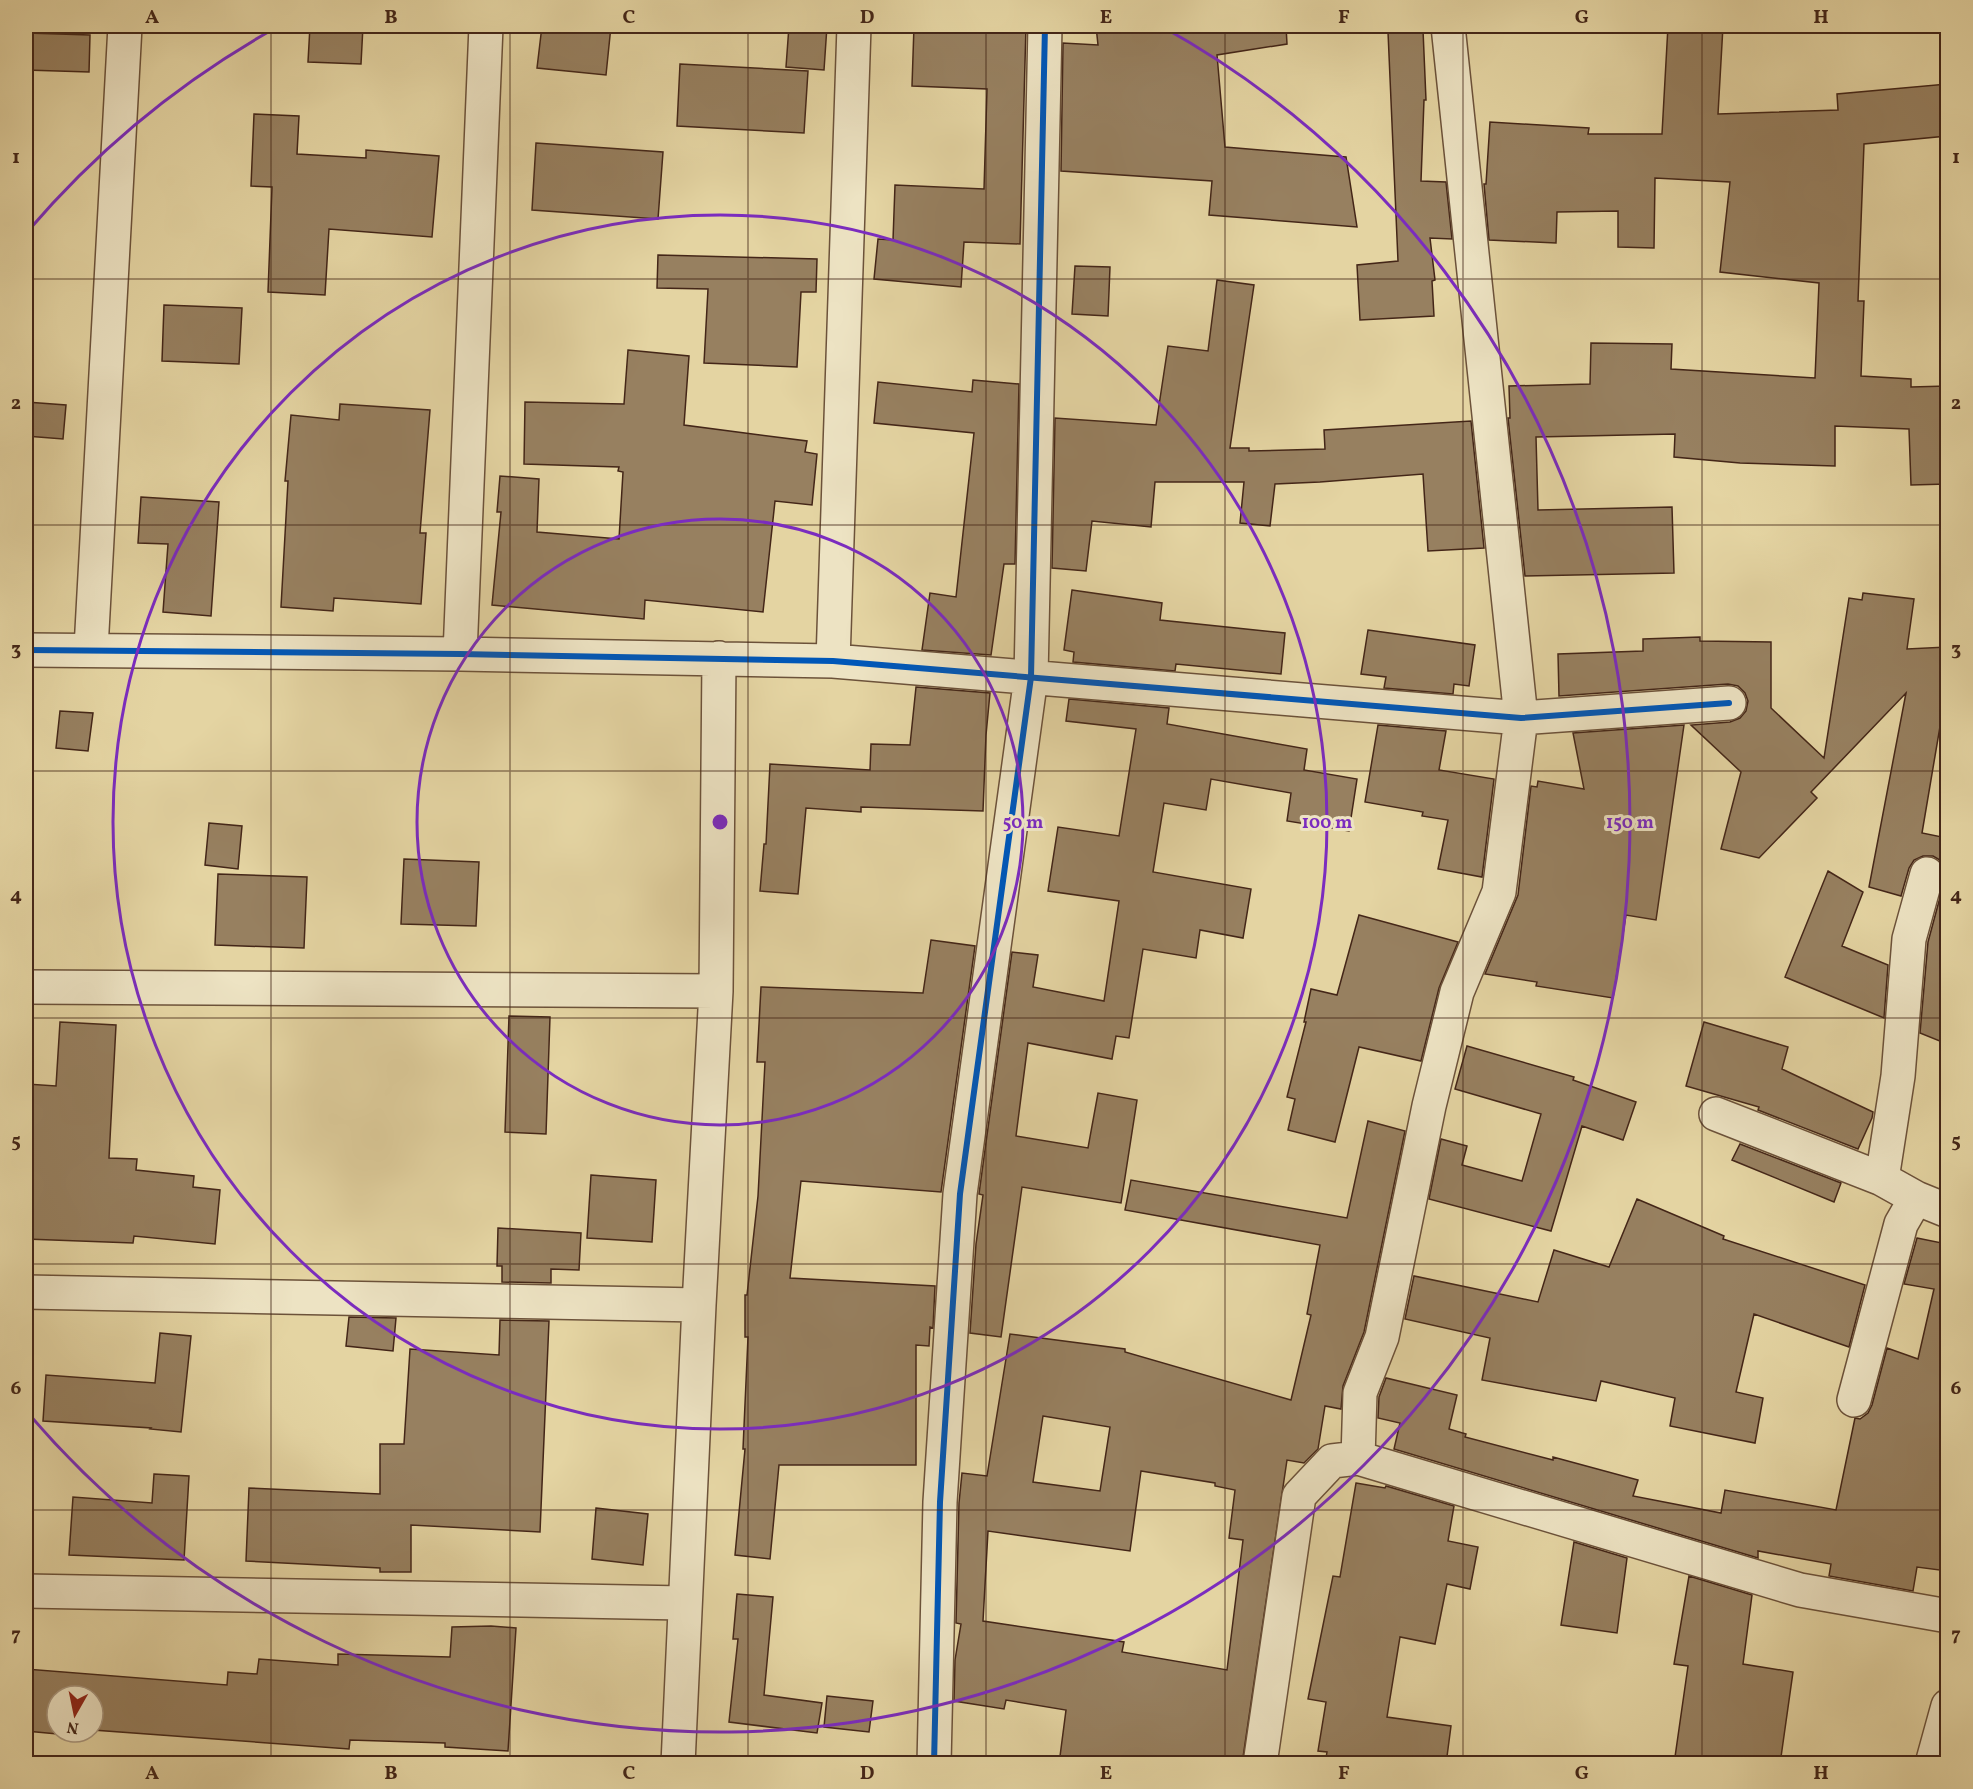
<svg xmlns="http://www.w3.org/2000/svg" width="1973" height="1789" font-family="Vollkorn,serif">
<style>
.building{fill:#978060;stroke:#442618;stroke-width:1.5;fill-rule:evenodd}
.lines{fill:none;stroke-linecap:round;stroke-linejoin:round}
.minor-casing{stroke:#6c523a;stroke-width:36}
.minor{stroke:#ede3c3;stroke-width:33}
.cycleway-casing{stroke:#ede3c3;stroke-width:10}
.cycleway{stroke:#0057b8;stroke-width:6}
.grid{fill:none;stroke:#442618;stroke-width:1.5;stroke-opacity:0.55}
.ring{fill:none;stroke:#7b2cbf;stroke-width:3}
.centre{fill:#7b2cbf;stroke:#ede3c3;stroke-width:3}
.ring-label{font-size:18px;text-anchor:middle;font-weight:bold;fill:#7b2cbf;stroke:#ede3c3;stroke-width:6;stroke-linejoin:round;paint-order:stroke}
.neatline{fill:none;stroke:#442618;stroke-width:2}
.grid-label{font-size:20px;text-anchor:middle;font-weight:bold;fill:#442618}
</style>
<rect width="100%" height="100%" fill="#e4d4a2"/>
<filter id="stains"><feTurbulence type="fractalNoise" baseFrequency=".00333" numOctaves="4"/><feColorMatrix values="0 0 0 0 .2 0 0 0 0 .09 0 0 0 0 .02 0 0 0 .5 -.17"/></filter>
<radialGradient id="worn" r=".72"><stop offset=".6" stop-color="#630" stop-opacity="0"/><stop offset="1" stop-color="#630" stop-opacity=".3"/></radialGradient>
<path class="building" d="M 310,26 L 363,26 L 361,64 L 308,62 Z
M 542,26 L 611,26 L 606,75 L 537,68 Z
M 789,26 L 827,26 L 824,70 L 786,67 Z
M 914,26 L 1026,26 L 1020,244 L 964,242 L 961,287 L 874,279 L 878,239 L 893,240 L 895,185 L 984,189 L 987,89 L 912,86 Z
M 1096,26 L 1286,26 L 1287,44 L 1217,55 L 1225,147 L 1346,157 L 1357,227 L 1209,215 L 1212,181 L 1061,171 L 1063,43 L 1098,45 Z
M 1668,26 L 1723,26 L 1718,114 L 1838,110 L 1837,94 L 1947,84 L 1947,136 L 1864,144 L 1858,301 L 1864,301 L 1861,376 L 1911,379 L 1911,387 L 1947,386 L 1947,484 L 1911,485 L 1909,429 L 1835,426 L 1835,466 L 1740,463 L 1674,457 L 1675,434 L 1536,437 L 1538,510 L 1672,507 L 1674,573 L 1525,576 L 1508,418 L 1510,418 L 1509,386 L 1590,384 L 1591,343 L 1672,344 L 1671,369 L 1815,378 L 1819,283 L 1720,272 L 1730,182 L 1655,178 L 1654,248 L 1618,247 L 1618,211 L 1557,212 L 1556,243 L 1489,240 L 1484,184 L 1486,184 L 1490,122 L 1589,128 L 1588,134 L 1662,134 Z
M 1423,30 L 1426,100 L 1424,100 L 1421,181 L 1446,182 L 1452,239 L 1430,238 L 1435,280 L 1432,281 L 1434,316 L 1360,320 L 1357,265 L 1398,261 L 1388,32 Z
M 26,33 L 90,35 L 89,72 L 26,70 Z
M 680,64 L 808,71 L 804,133 L 677,126 Z
M 254,114 L 299,116 L 297,154 L 366,158 L 366,150 L 439,156 L 432,237 L 329,229 L 325,295 L 268,292 L 272,187 L 251,186 Z
M 536,143 L 663,152 L 658,219 L 532,210 Z
M 658,255 L 817,259 L 816,292 L 801,292 L 797,367 L 704,363 L 708,289 L 657,288 Z
M 1075,266 L 1110,267 L 1108,316 L 1072,314 Z
M 1217,280 L 1254,285 L 1230,448 L 1249,448 L 1249,451 L 1325,449 L 1324,430 L 1471,421 L 1484,548 L 1428,551 L 1423,474 L 1320,482 L 1275,484 L 1270,526 L 1240,523 L 1244,482 L 1155,482 L 1151,527 L 1092,521 L 1086,571 L 1052,568 L 1055,418 L 1156,425 L 1168,346 L 1208,351 Z
M 164,305 L 242,308 L 239,364 L 162,361 Z
M 628,350 L 689,356 L 684,425 L 807,441 L 805,452 L 817,454 L 812,505 L 775,501 L 763,612 L 645,600 L 644,619 L 492,605 L 501,512 L 497,512 L 500,476 L 539,479 L 537,532 L 619,539 L 623,472 L 618,471 L 619,467 L 524,464 L 525,402 L 624,404 Z
M 973,380 L 1019,384 L 1015,564 L 1004,564 L 991,655 L 922,650 L 930,593 L 956,597 L 974,433 L 874,423 L 878,382 L 972,392 Z
M 26,402 L 66,405 L 63,439 L 26,436 Z
M 340,404 L 430,410 L 420,533 L 426,533 L 421,604 L 334,598 L 333,611 L 281,607 L 288,481 L 285,481 L 291,415 L 339,420 Z
M 141,497 L 219,502 L 211,616 L 163,612 L 168,544 L 138,543 Z
M 1072,590 L 1162,603 L 1160,620 L 1285,633 L 1281,674 L 1176,664 L 1175,671 L 1073,662 L 1074,652 L 1064,650 Z
M 1863,593 L 1914,599 L 1907,649 L 1947,647 L 1947,697 L 1945,697 L 1922,833 L 1947,838 L 1947,1044 L 1920,1033 L 1928,942 L 1945,879 L 1945,869 L 1940,860 L 1933,856 L 1923,856 L 1914,860 L 1909,868 L 1901,896 L 1869,887 L 1906,693 L 1811,792 L 1817,798 L 1759,858 L 1721,849 L 1741,772 L 1691,725 L 1730,722 L 1740,718 L 1746,711 L 1748,701 L 1745,693 L 1738,686 L 1728,684 L 1559,696 L 1558,654 L 1643,651 L 1643,639 L 1700,637 L 1700,641 L 1771,642 L 1771,708 L 1824,758 L 1849,598 L 1862,600 Z
M 1368,630 L 1475,645 L 1469,686 L 1454,684 L 1453,694 L 1384,688 L 1386,677 L 1361,674 Z
M 916,687 L 990,693 L 986,735 L 983,811 L 861,807 L 861,812 L 806,808 L 798,894 L 760,891 L 764,844 L 766,844 L 770,764 L 870,770 L 871,744 L 910,745 Z
M 1069,699 L 1169,708 L 1167,724 L 1307,749 L 1304,770 L 1357,779 L 1349,831 L 1287,821 L 1291,793 L 1211,779 L 1206,810 L 1164,803 L 1153,872 L 1251,889 L 1243,938 L 1200,930 L 1196,958 L 1143,949 L 1129,1038 L 1116,1036 L 1112,1059 L 1028,1043 L 1016,1136 L 1088,1148 L 1098,1093 L 1137,1100 L 1121,1203 L 1022,1187 L 1001,1337 L 970,1333 L 976,1244 L 983,1195 L 979,1194 L 1012,952 L 1038,955 L 1033,987 L 1104,1001 L 1119,901 L 1048,891 L 1058,827 L 1119,836 L 1136,729 L 1066,721 Z
M 60,711 L 93,713 L 88,751 L 56,748 Z
M 1378,725 L 1446,731 L 1439,770 L 1494,779 L 1482,877 L 1438,869 L 1448,820 L 1422,816 L 1423,812 L 1365,802 Z
M 1684,725 L 1656,920 L 1626,915 L 1613,998 L 1536,986 L 1537,982 L 1485,974 L 1518,895 L 1531,786 L 1537,787 L 1538,781 L 1584,789 L 1573,733 Z
M 209,823 L 242,826 L 238,869 L 205,865 Z
M 404,859 L 479,862 L 476,926 L 401,924 Z
M 1828,871 L 1863,892 L 1842,946 L 1888,965 L 1884,1018 L 1785,977 Z
M 218,874 L 307,877 L 304,948 L 215,945 Z
M 1359,915 L 1458,942 L 1439,988 L 1421,1061 L 1359,1047 L 1335,1142 L 1288,1130 L 1295,1099 L 1287,1097 L 1306,1022 L 1304,1022 L 1311,989 L 1337,995 Z
M 931,940 L 975,946 L 941,1192 L 801,1181 L 790,1278 L 935,1286 L 933,1328 L 930,1327 L 929,1346 L 916,1345 L 916,1465 L 779,1465 L 770,1559 L 735,1555 L 745,1449 L 743,1449 L 748,1337 L 745,1337 L 745,1295 L 747,1295 L 758,1196 L 765,1062 L 757,1062 L 761,987 L 923,993 Z
M 509,1016 L 550,1017 L 546,1134 L 505,1132 Z
M 60,1022 L 116,1025 L 109,1158 L 137,1159 L 136,1170 L 194,1176 L 193,1187 L 220,1190 L 215,1244 L 134,1236 L 133,1243 L 26,1239 L 27,1084 L 56,1086 Z
M 1704,1022 L 1788,1047 L 1782,1069 L 1873,1112 L 1872,1118 L 1858,1149 L 1758,1110 L 1759,1107 L 1686,1086 Z
M 1467,1046 L 1574,1077 L 1573,1080 L 1636,1102 L 1623,1140 L 1582,1126 L 1551,1231 L 1429,1199 L 1441,1139 L 1467,1146 L 1462,1165 L 1522,1181 L 1541,1114 L 1455,1089 Z
M 1368,1121 L 1405,1131 L 1364,1332 L 1343,1386 L 1341,1409 L 1325,1406 L 1318,1449 L 1304,1463 L 1287,1460 L 1242,1764 L 1059,1764 L 1066,1710 L 1006,1700 L 1004,1709 L 954,1701 L 955,1660 L 961,1624 L 956,1623 L 959,1503 L 962,1473 L 987,1476 L 1010,1334 L 1125,1349 L 1125,1352 L 1291,1400 L 1311,1315 L 1307,1314 L 1320,1245 L 1125,1210 L 1131,1180 L 1347,1218 ZM 1043,1416 L 1110,1427 L 1100,1491 L 1033,1482 ZM 1141,1471 L 1215,1483 L 1215,1486 L 1235,1490 L 1229,1538 L 1243,1540 L 1227,1670 L 1122,1652 L 1124,1642 L 983,1621 L 988,1531 L 1130,1551 Z
M 1740,1144 L 1841,1183 L 1834,1202 L 1732,1160 Z
M 591,1175 L 656,1180 L 652,1242 L 587,1238 Z
M 1637,1199 L 1724,1236 L 1723,1239 L 1865,1285 L 1849,1347 L 1754,1314 L 1736,1392 L 1763,1398 L 1755,1443 L 1670,1426 L 1675,1398 L 1601,1381 L 1596,1401 L 1482,1380 L 1490,1338 L 1405,1319 L 1414,1276 L 1538,1302 L 1554,1250 L 1609,1267 Z
M 498,1228 L 581,1233 L 579,1270 L 551,1269 L 551,1283 L 502,1282 L 502,1266 L 497,1266 Z
M 1917,1238 L 1947,1244 L 1947,1571 L 1917,1567 L 1913,1591 L 1829,1576 L 1831,1564 L 1758,1551 L 1758,1558 L 1394,1449 L 1400,1423 L 1378,1418 L 1379,1397 L 1386,1378 L 1457,1395 L 1449,1429 L 1466,1434 L 1465,1437 L 1553,1460 L 1553,1457 L 1638,1480 L 1633,1496 L 1721,1513 L 1725,1490 L 1836,1510 L 1855,1418 L 1860,1419 L 1868,1413 L 1872,1405 L 1887,1348 L 1918,1359 L 1934,1289 L 1904,1284 Z
M 349,1317 L 396,1318 L 393,1351 L 346,1346 Z
M 500,1320 L 549,1321 L 540,1532 L 411,1525 L 411,1572 L 380,1572 L 380,1568 L 246,1561 L 249,1488 L 380,1494 L 380,1444 L 404,1444 L 410,1349 L 499,1355 Z
M 160,1333 L 191,1336 L 181,1432 L 150,1429 L 151,1428 L 43,1421 L 46,1375 L 155,1383 Z
M 154,1474 L 189,1476 L 184,1560 L 69,1555 L 73,1497 L 152,1503 Z
M 1356,1483 L 1385,1488 L 1386,1486 L 1454,1506 L 1448,1541 L 1478,1547 L 1470,1589 L 1447,1584 L 1435,1644 L 1400,1637 L 1387,1717 L 1451,1726 L 1446,1764 L 1325,1764 L 1327,1752 L 1318,1751 L 1326,1702 L 1308,1699 L 1333,1576 L 1340,1577 Z
M 596,1508 L 648,1514 L 643,1565 L 592,1559 Z
M 1574,1542 L 1627,1558 L 1617,1633 L 1561,1625 Z
M 1689,1576 L 1752,1595 L 1743,1664 L 1793,1672 L 1780,1764 L 1674,1764 L 1688,1666 L 1674,1664 Z
M 737,1594 L 773,1597 L 764,1695 L 822,1703 L 817,1733 L 729,1722 L 738,1639 L 733,1639 Z
M 491,1626 L 516,1628 L 508,1751 L 445,1747 L 445,1743 L 350,1740 L 349,1749 L 93,1730 L 93,1696 L 57,1696 L 57,1732 L 69,1732 L 68,1735 L 26,1731 L 26,1669 L 227,1685 L 228,1672 L 257,1674 L 259,1659 L 338,1665 L 338,1654 L 450,1657 L 452,1627 Z
M 827,1696 L 873,1701 L 869,1732 L 824,1727 Z"/>
<g class="lines">
<defs>
<path id="minor" d="M 91,649 L 125,26
M 26,650 L 460,654 L 833,661 L 1521,718 L 1729,703
M 460,654 L 486,26
M 833,661 L 854,26
M 1927,874 L 1909,939 L 1898,1076 L 1882,1179 L 1916,1198 L 1948,1211
M 26,987 L 716,991
M 1716,1114 L 1882,1179
M 26,1292 L 699,1305
M 1854,1400 L 1901,1224 L 1916,1198
M 1358,1458 L 1360,1393 L 1382,1337 L 1429,1106 L 1457,992 L 1499,892 L 1521,718 L 1448,26
M 26,1591 L 684,1603
M 678,1764 L 699,1305 L 716,991 L 719,658
M 934,1764 L 940,1502 L 960,1194 L 1031,677 L 1045,26
M 1260,1764 L 1299,1496 L 1332,1461 L 1358,1458 L 1800,1590 L 1948,1616
M 1932,1764 L 1948,1706"/>
</defs>
<use href="#minor" class="minor-casing"/>
<use href="#minor" class="minor"/>
<defs>
<path id="cycleway" d="M 26,650 L 460,654 L 833,661 L 1521,718 L 1729,703
M 934,1764 L 940,1502 L 960,1194 L 1031,677 L 1045,26"/>
</defs>
<use href="#cycleway" class="cycleway-casing"/>
<use href="#cycleway" class="cycleway"/>
</g>
<path class="grid" d="M 271,26 L 271,1764M 510,26 L 510,1764M 748,26 L 748,1764M 986,26 L 986,1764M 1225,26 L 1225,1764M 1463,26 L 1463,1764M 1702,26 L 1702,1764M 26,279 L 1948,279M 26,525 L 1948,525M 26,771 L 1948,771M 26,1018 L 1948,1018M 26,1264 L 1948,1264M 26,1510 L 1948,1510"/>
<g class="ring">
<circle cx="720" cy="822" r="303"/>
<circle cx="720" cy="822" r="607"/>
<path d="M28 231A910 910 0 0 1 279 26M1161 26A910 910 0 1 1 28 1413"/>
</g>
<circle cx="720" cy="822" r="9" class="centre"/>
<g class="ring-label">
<text x="1023" y="828">50 m</text>
<text x="1327" y="828">100 m</text>
<text x="1630" y="828">150 m</text>
</g>
<rect width="1973" height="1789" fill="none" stroke="#e4d4a2" stroke-width="66"/>
<g transform="translate(75 1714) rotate(189)"><circle r="28" fill="#ede3c3" stroke="#a9977f" stroke-width="1.5"/>
<path d="M0-4.5L10 22L0 15L-10 22Z" fill="#8f2418"/>
<text y="-9" font-size="16" font-weight="bold" text-anchor="middle" fill="#442618">N</text>
</g>
<rect x="33" y="33" width="1907" height="1723" class="neatline"/>
<g class="grid-label">
<text x="152" y="23">A</text>
<text x="391" y="23">B</text>
<text x="629" y="23">C</text>
<text x="867" y="23">D</text>
<text x="1106" y="23">E</text>
<text x="1344" y="23">F</text>
<text x="1582" y="23">G</text>
<text x="1821" y="23">H</text>
<text x="16" y="163">1</text>
<text x="1956" y="163">1</text>
<text x="16" y="409">2</text>
<text x="1956" y="409">2</text>
<text x="16" y="655">3</text>
<text x="1956" y="655">3</text>
<text x="16" y="901">4</text>
<text x="1956" y="901">4</text>
<text x="16" y="1147">5</text>
<text x="1956" y="1147">5</text>
<text x="16" y="1394">6</text>
<text x="1956" y="1394">6</text>
<text x="16" y="1640">7</text>
<text x="1956" y="1640">7</text>
<text x="152" y="1779">A</text>
<text x="391" y="1779">B</text>
<text x="629" y="1779">C</text>
<text x="867" y="1779">D</text>
<text x="1106" y="1779">E</text>
<text x="1344" y="1779">F</text>
<text x="1582" y="1779">G</text>
<text x="1821" y="1779">H</text>
</g>
<rect width="100%" height="100%" filter="url(#stains)"/>
<rect width="100%" height="100%" fill="url(#worn)"/>
</svg>
